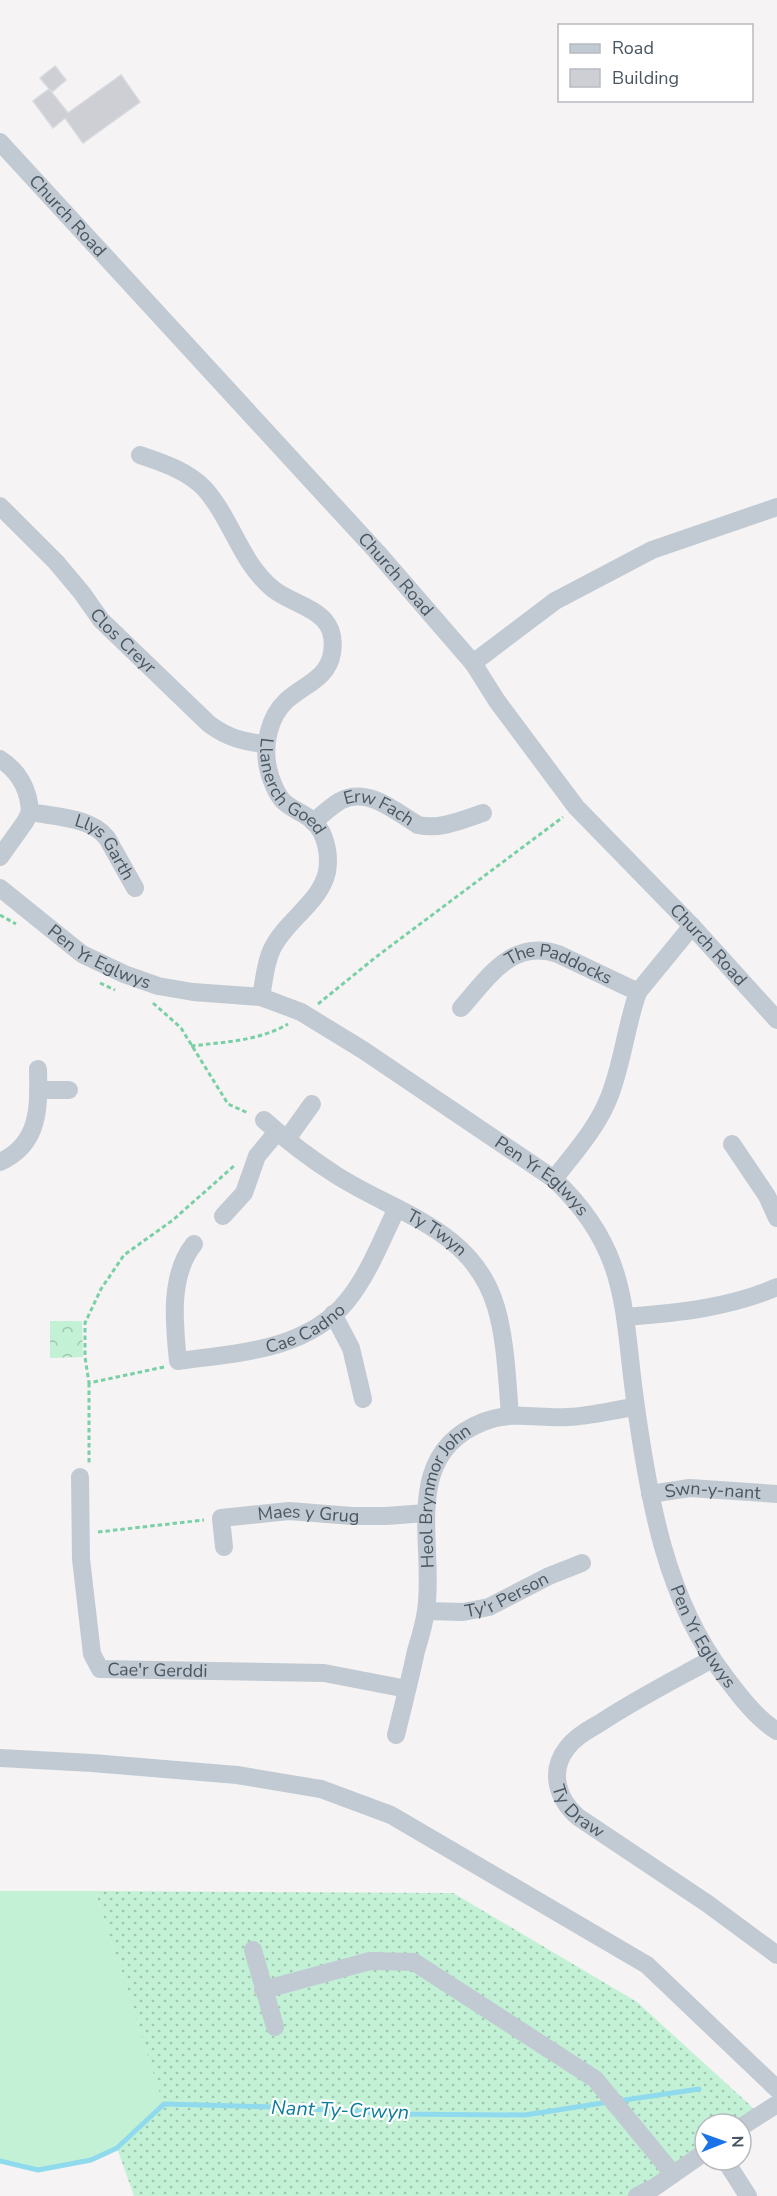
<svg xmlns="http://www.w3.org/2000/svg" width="777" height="2196" font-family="'Nunito Sans',sans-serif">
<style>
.grass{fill:#c3f1d5}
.forest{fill:url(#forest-crowns)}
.garden{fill:url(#garden-dots)}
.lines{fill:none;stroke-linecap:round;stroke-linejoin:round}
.stream{stroke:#90daee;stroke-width:5}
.building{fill:#cdcfd5;stroke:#d7d9de;stroke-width:1.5}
.path{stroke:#7ad0a6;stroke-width:3;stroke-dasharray:4.5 3;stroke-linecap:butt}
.minor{stroke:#c1cad2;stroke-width:18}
.labels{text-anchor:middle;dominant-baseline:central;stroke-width:4.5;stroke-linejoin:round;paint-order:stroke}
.street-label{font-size:18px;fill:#4a5661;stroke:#fff}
.water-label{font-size:20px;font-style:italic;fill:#0c7c9b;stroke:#fff}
</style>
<defs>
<pattern id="forest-crowns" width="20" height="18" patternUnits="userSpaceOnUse" patternTransform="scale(1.5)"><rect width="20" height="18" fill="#c3f1d5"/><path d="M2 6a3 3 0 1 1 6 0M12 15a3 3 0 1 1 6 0" fill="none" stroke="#a0c6b0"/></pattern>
<pattern id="garden-dots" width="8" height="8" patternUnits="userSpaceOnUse" patternTransform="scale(1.5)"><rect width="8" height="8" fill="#c3f1d5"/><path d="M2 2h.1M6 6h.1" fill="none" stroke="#a0c6b0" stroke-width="1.8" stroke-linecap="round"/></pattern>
</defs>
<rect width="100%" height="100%" fill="#f5f3f3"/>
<path class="grass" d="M 0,1891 L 95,1891 L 164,2104 L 117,2148 L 91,2160 L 38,2170 L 0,2161 Z"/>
<path class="forest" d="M 50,1321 L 82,1321 L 83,1357 L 50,1358 Z"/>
<path class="garden" d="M 95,1891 L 453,1893 L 637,2002 L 751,2106 L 757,2115 L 741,2124 L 705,2124 L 705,2152 L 637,2196 L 134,2196 L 117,2148 L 164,2106 Z"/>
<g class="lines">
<path class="stream" d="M 618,2101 L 699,2089
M 0,2161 L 38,2170 L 91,2160 L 117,2148 L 164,2104 L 277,2107 L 392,2114 L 525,2115 L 609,2102"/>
</g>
<path class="building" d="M 55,66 L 66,80 L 52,92 L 40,78 Z
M 121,75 L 140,102 L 83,143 L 65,118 L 53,128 L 33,101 L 49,89 L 68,113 Z"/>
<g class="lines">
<path class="path" d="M 0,915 L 16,924
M 100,983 L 115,990
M 153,1003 L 181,1028 L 228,1104 L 248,1113
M 318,1004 L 376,957 L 563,817
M 191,1046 C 224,1042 259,1041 288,1024
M 164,1367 L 89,1383 L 85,1357 L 85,1323 L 101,1289 L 124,1255 L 173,1220 L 235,1165
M 89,1383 L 89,1463
M 98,1532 L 204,1520"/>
<g class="minor">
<path id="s1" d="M 0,142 L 377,552 L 473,663 L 497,701 L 576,807 L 692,926 L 777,1020"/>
<path id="s2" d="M 140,455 C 163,463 186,470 204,488 C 232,519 240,562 273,589 C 297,608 339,609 332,653 C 328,679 303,685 286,701 C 269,717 263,745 268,768 C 270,778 276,793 283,801 C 291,809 304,813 313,821 C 326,833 330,855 327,872 C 320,903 286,920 272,949 C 265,963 264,982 261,997"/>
<path id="s3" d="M 0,506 L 56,562 L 82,593 L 101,620 L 209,724 C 228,738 244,742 266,744"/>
<path d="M 473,663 L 555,601 L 652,550 L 777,507"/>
<path d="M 0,759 C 19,771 29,790 30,812"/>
<path id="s4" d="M 313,822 C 322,815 330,807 340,801 C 367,786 395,811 418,825 C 440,830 462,820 483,813"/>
<path id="s5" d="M 0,857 L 25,822 L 30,812 C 56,817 91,817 107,838 L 135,888"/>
<path id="s6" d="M 0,888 L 82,954 L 124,974 L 158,986 L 193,992 L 261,997 L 301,1012 L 363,1050 L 554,1179 C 631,1252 622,1311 636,1407 C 649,1500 666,1599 724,1675 C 739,1695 756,1718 777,1731"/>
<path d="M 638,992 L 692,926"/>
<path id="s7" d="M 461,1008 C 488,978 512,938 558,954 L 638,992 C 626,1026 623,1061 610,1095 C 598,1127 575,1152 554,1179"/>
<path d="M 38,1090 L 69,1090"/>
<path id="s8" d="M 264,1120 C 286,1140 311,1159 336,1175 C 397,1214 473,1229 496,1307 C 506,1341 507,1380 510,1415"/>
<path d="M 287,1139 L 312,1104"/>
<path d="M 732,1144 L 767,1196 L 777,1218"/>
<path d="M 0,1162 C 40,1144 39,1107 38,1069"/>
<path d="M 223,1216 L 244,1193 L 257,1156 L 277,1132"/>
<path id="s9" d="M 194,1244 C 169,1275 174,1323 178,1361 C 236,1353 306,1351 347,1301 C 369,1274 382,1239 397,1208"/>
<path d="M 333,1314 L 351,1348 L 363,1399"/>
<path d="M 625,1317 C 677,1313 729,1308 777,1287"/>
<path id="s10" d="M 80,1477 L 81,1559 L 92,1654 L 100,1669 L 324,1673 L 407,1689"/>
<path id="s11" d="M 650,1494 L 690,1488 L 777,1494"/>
<path id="s12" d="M 224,1547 L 221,1518 L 289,1511 L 352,1516 L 386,1516 L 426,1513"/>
<path id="s13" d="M 426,1611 L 463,1612 L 489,1607 L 549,1576 L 582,1563"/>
<path id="s14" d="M 712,1659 C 674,1680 636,1699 600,1723 C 588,1730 575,1737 567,1748 C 549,1771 557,1799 578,1817 L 708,1904 L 777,1955"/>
<path id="s15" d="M 396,1735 C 403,1707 410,1679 416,1651 C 420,1638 424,1625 426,1611 C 436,1545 399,1455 483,1422 C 513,1410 538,1419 568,1417 C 591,1416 613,1410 635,1407"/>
<path d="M 0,1758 L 92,1763 L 237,1775 L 321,1789 L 391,1815 L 647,1965 L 777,2089"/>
<path d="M 253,1950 L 275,2027"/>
<path d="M 263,1990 L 370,1961 L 414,1962 L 595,2079 L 673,2174"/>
<path d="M 741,2127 L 777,2104"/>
<path d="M 725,2160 L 748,2196"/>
<path d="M 637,2196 L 655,2187 L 705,2152"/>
</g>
</g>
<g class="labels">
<g class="street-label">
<text stroke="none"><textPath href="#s1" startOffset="100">Church Road</textPath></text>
<text stroke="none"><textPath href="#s1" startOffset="586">Church Road</textPath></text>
<text stroke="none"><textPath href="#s3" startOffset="183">Clos Creyr</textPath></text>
<text stroke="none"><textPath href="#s2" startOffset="460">Llanerch Goed</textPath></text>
<text stroke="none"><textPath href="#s4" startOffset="76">Erw Fach</textPath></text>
<text stroke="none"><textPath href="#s5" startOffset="142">Llys Garth</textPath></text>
<text stroke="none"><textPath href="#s1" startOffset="1072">Church Road</textPath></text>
<text stroke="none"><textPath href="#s6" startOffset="122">Pen Yr Eglwys</textPath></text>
<text stroke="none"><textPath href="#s7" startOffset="122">The Paddocks</textPath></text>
<text stroke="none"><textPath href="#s6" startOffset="626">Pen Yr Eglwys</textPath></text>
<text stroke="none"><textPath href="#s8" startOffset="207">Ty Twyn</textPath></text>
<text stroke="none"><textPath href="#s9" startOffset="254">Cae Cadno</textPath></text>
<text stroke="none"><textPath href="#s11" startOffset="63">Swn-y-nant</textPath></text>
<text stroke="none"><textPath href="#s15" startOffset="248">Heol Brynmor John</textPath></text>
<text stroke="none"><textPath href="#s12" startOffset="117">Maes y Grug</textPath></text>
<text stroke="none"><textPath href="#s13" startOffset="84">Ty'r Person</textPath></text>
<text stroke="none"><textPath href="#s6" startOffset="1128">Pen Yr Eglwys</textPath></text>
<text stroke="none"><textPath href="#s10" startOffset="252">Cae'r Gerddi</textPath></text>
<text stroke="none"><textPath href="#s14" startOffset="244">Ty Draw</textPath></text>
</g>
<g class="water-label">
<text transform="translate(340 2110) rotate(2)">Nant Ty-Crwyn</text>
</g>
</g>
<rect x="558" y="24" width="195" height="78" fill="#ffffff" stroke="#b7bbc0" stroke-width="1.5"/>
<rect x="570" y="44" width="30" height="9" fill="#c1cad2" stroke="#b7bbc0" stroke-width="1.5"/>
<text x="612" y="54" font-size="18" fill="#4a5661">Road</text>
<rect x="570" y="69" width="30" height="18" fill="#cdcfd5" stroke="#b7bbc0" stroke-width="1.5"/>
<text x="612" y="84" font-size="18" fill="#4a5661">Building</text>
<g transform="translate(723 2142) rotate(89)"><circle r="28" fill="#ffffff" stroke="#b7bbc0" stroke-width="1.5"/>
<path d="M0-4.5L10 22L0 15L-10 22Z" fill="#1a73e8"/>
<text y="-9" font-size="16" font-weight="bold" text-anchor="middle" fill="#4a5661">N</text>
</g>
</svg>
